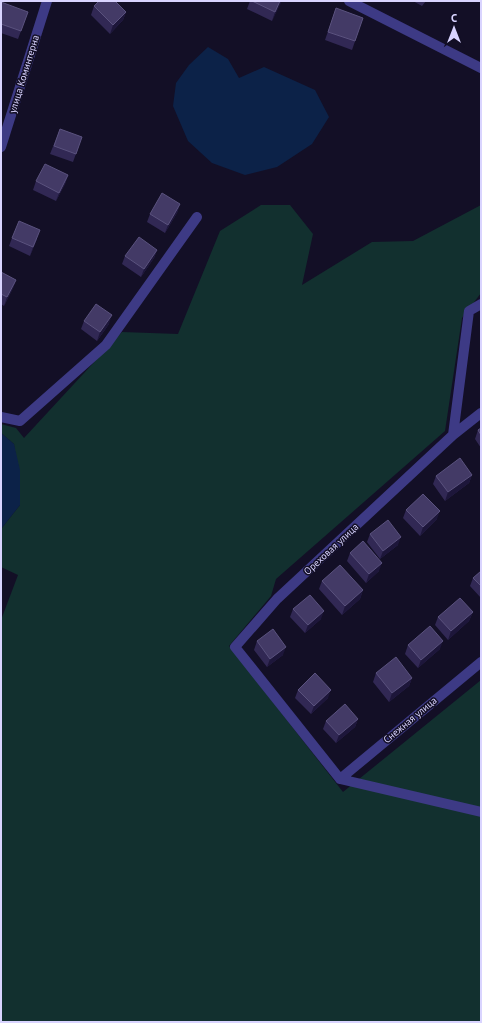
<svg xmlns="http://www.w3.org/2000/svg" width="482" height="1023" font-family="'PT Sans',sans-serif">
<style>
.green{fill:#12302f}
.water{fill:#0c2248}
.lines{fill:none;stroke-linecap:round;stroke-linejoin:round}
.minor{stroke:#3d3a85;stroke-width:10}
.wall{fill:#312854}
.shaded-wall{fill:#1d163a}
.building{fill:#433a66;stroke:#5a527e}
.labels{text-anchor:middle;dominant-baseline:central;stroke-width:3;stroke-linejoin:round;paint-order:stroke}
.street-label{font-size:10px;fill:#d9d4ff;stroke:#130f26}
</style>
<rect width="100%" height="100%" fill="#130f26"/>
<path class="green" d="M 261,205 L 290,205 L 313,234 L 302,285 L 372,242 L 413,241 L 481,205 L 481,293 L 462,318 L 445,431 L 276,579 L 271,596 L 229,646 L 343,792 L 481,680 L 481,1022 L 1,1022 L 1,620 L 18,575 L 1,567 L 1,529 L 20,505 L 14,444 L 1,433 L 1,424 L 16,428 L 24,438 L 122,332 L 178,334 L 220,231 Z"/>
<path class="water" d="M 208,47 L 228,59 L 239,78 L 264,67 L 315,90 L 329,117 L 312,144 L 277,167 L 245,175 L 212,163 L 188,141 L 173,106 L 176,83 L 189,65 Z
M 1,433 L 14,444 L 20,470 L 20,505 L 1,529 Z"/>
<g class="lines">
<path class="minor" d="M 349,1 L 481,68
M 1,147 L 47,1
M 1,417 L 20,421 L 106,345 L 197,217
M 453,435 L 481,413
M 340,779 L 235,647 L 277,599 L 453,435 L 469,311 L 481,304
M 340,779 L 481,662
M 340,779 L 481,812"/>
</g>
<path class="wall" d="M 250,1 L 281,1 L 272,21 L 247,9 Z
M 413,1 L 426,1 L 422,6 Z
M 1,4 L 28,12 L 18,39 L 1,33 Z
M 94,6 L 126,12 L 123,20 L 110,34 L 91,15 Z
M 336,8 L 363,18 L 352,50 L 325,40 Z
M 60,129 L 82,137 L 73,162 L 50,154 Z
M 68,175 L 65,184 L 56,201 L 33,190 L 36,181 Z
M 180,204 L 177,213 L 165,233 L 147,222 L 150,214 Z
M 12,238 L 37,239 L 30,256 L 9,246 Z
M 157,250 L 154,258 L 141,277 L 122,264 L 125,256 Z
M 1,272 L 16,280 L 13,288 L 4,306 L 1,304 Z
M 84,321 L 109,324 L 97,341 L 81,329 Z
M 481,428 L 481,448 L 475,439 L 478,430 Z
M 472,475 L 469,483 L 445,501 L 433,484 L 436,476 Z
M 406,510 L 437,519 L 420,536 L 403,518 Z
M 370,534 L 398,545 L 380,559 L 367,542 Z
M 350,553 L 379,571 L 366,583 L 347,561 Z
M 481,571 L 481,598 L 470,586 L 473,578 Z
M 322,581 L 363,590 L 360,599 L 342,615 L 319,589 Z
M 293,609 L 321,619 L 305,633 L 290,617 Z
M 473,612 L 469,621 L 448,640 L 435,625 L 438,617 Z
M 257,641 L 283,655 L 267,667 L 254,650 Z
M 408,645 L 440,649 L 418,668 L 405,654 Z
M 376,673 L 412,678 L 409,686 L 389,702 L 373,682 Z
M 298,690 L 328,698 L 311,714 L 295,698 Z
M 358,719 L 355,727 L 336,743 L 323,729 L 326,721 Z"/>
<path class="shaded-wall" d="M 280,1 L 281,1 L 281,3 L 272,21 L 275,12 Z
M 126,12 L 123,20 L 110,34 L 113,25 Z
M 68,175 L 65,184 L 56,201 L 59,193 Z
M 180,204 L 177,213 L 165,233 L 168,225 Z
M 40,230 L 37,239 L 30,256 L 33,247 Z
M 157,250 L 154,258 L 141,277 L 144,269 Z
M 16,280 L 13,288 L 4,306 L 7,297 Z
M 112,315 L 109,324 L 97,341 L 100,332 Z
M 472,475 L 469,483 L 445,501 L 448,492 Z
M 440,511 L 437,519 L 420,536 L 423,527 Z
M 401,537 L 398,545 L 380,559 L 383,551 Z
M 382,563 L 379,571 L 366,583 L 369,574 Z
M 363,590 L 360,599 L 342,615 L 345,606 Z
M 324,611 L 321,619 L 305,633 L 308,625 Z
M 473,612 L 469,621 L 448,640 L 451,631 Z
M 443,641 L 440,649 L 418,668 L 421,660 Z
M 286,647 L 283,655 L 267,667 L 270,659 Z
M 412,678 L 409,686 L 389,702 L 392,693 Z
M 331,690 L 328,698 L 311,714 L 314,706 Z
M 358,719 L 355,727 L 336,743 L 339,735 Z"/>
<path class="building" d="M 99,1 L 115,1 L 126,12 L 113,25 L 94,6 Z
M 252,1 L 280,1 L 275,12 Z
M 1,2 L 28,12 L 21,31 L 1,24 Z
M 336,8 L 363,18 L 355,41 L 328,32 Z
M 60,129 L 82,137 L 76,154 L 54,146 Z
M 45,164 L 68,175 L 59,193 L 36,181 Z
M 162,193 L 180,204 L 168,225 L 150,214 Z
M 19,221 L 40,230 L 33,247 L 12,238 Z
M 139,237 L 157,250 L 144,269 L 125,256 Z
M 1,272 L 16,280 L 7,297 L 1,294 Z
M 96,304 L 112,315 L 100,332 L 84,321 Z
M 481,428 L 481,435 L 478,430 Z
M 460,458 L 472,475 L 448,492 L 436,476 Z
M 423,494 L 440,511 L 423,527 L 406,510 Z
M 388,520 L 401,537 L 383,551 L 370,534 Z
M 363,541 L 382,563 L 369,574 L 350,553 Z
M 340,565 L 363,590 L 345,606 L 322,581 Z
M 481,571 L 481,586 L 473,578 Z
M 310,595 L 324,611 L 308,625 L 293,609 Z
M 460,598 L 473,612 L 451,631 L 438,617 Z
M 430,626 L 443,641 L 421,660 L 408,645 Z
M 273,629 L 286,647 L 270,659 L 257,641 Z
M 396,657 L 412,678 L 392,693 L 376,673 Z
M 315,673 L 331,690 L 314,706 L 298,690 Z
M 345,704 L 358,719 L 339,735 L 326,721 Z"/>
<g class="labels">
<g class="street-label">
<text transform="translate(24 74) rotate(-73)">улица Коминтерна</text>
<text transform="translate(331 549) rotate(-43)">Ореховая улица</text>
<text transform="translate(410 720) rotate(-40)">Снежная улица</text>
</g>
</g>
<rect width="482" height="1023" fill="none" stroke="#d9d4ff" stroke-width="4"/>
<g transform="translate(454 28)" stroke="#130f26" stroke-width="3" paint-order="stroke">
<path d="M0-3L7 15L0 10L-7 15Z" fill="#d9d4ff"/>
<text y="-6" font-size="11" font-weight="bold" text-anchor="middle" fill="#d9d4ff">С</text>
</g>
</svg>
